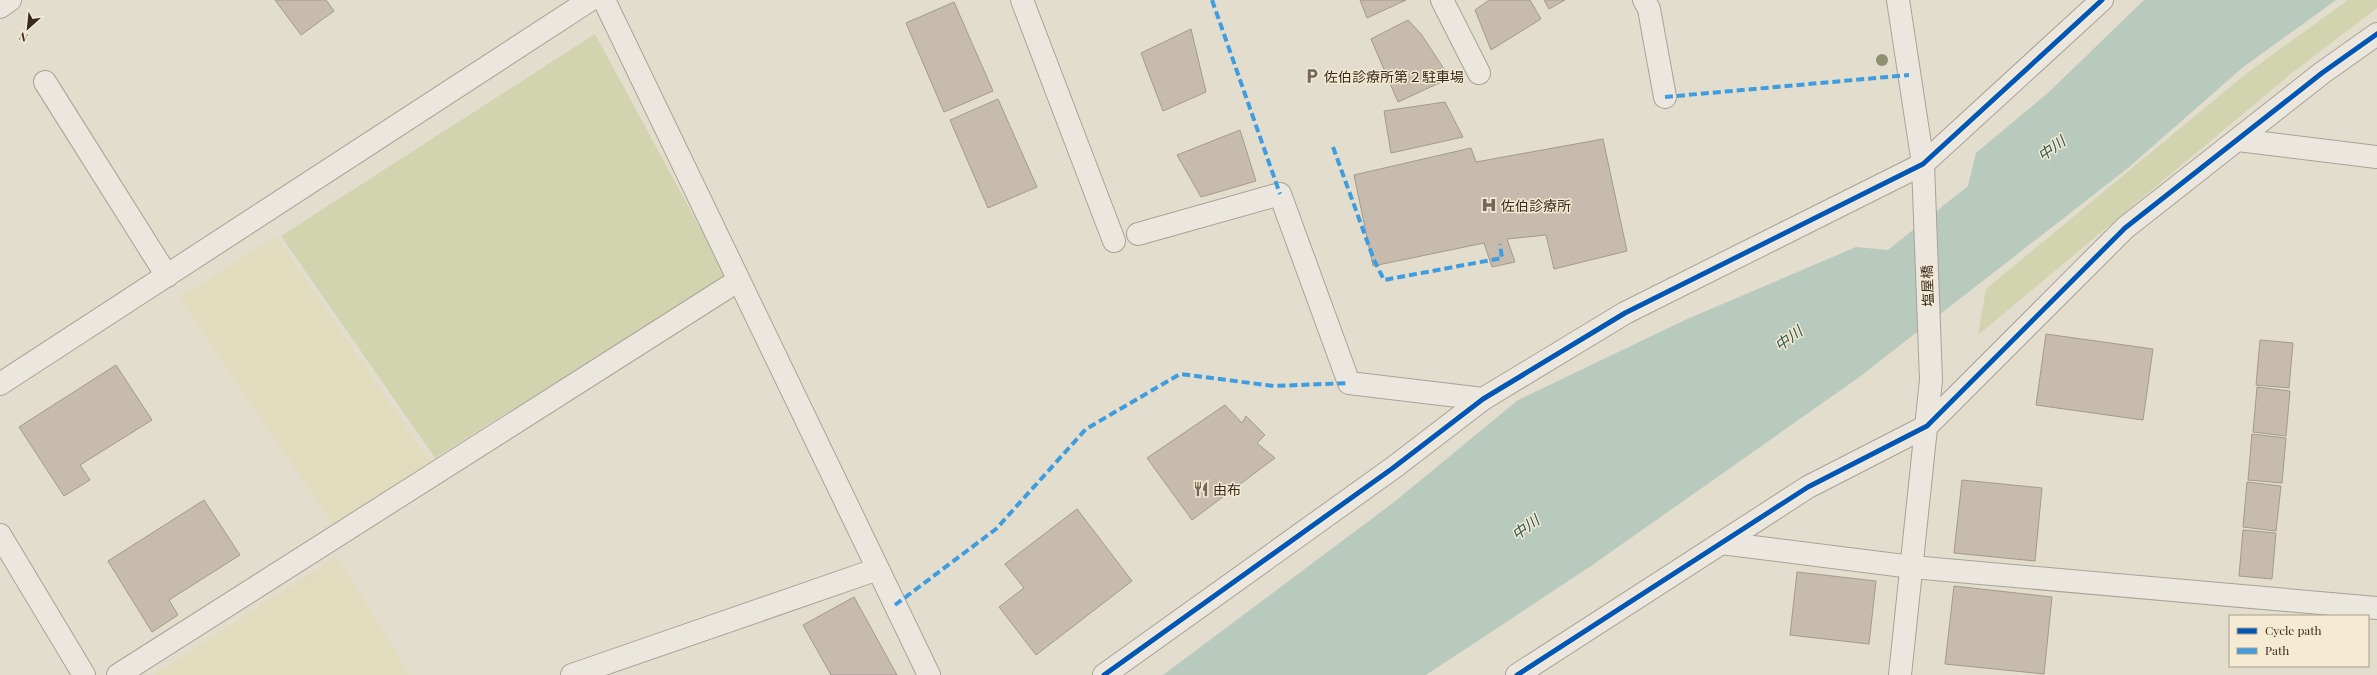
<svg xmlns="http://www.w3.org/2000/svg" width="2377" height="675" font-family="'Playfair Display','Noto Sans JP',serif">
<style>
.farmland{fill:#e2dcbe}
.green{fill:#d2d3af}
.water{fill:#b8c9be}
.building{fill:#c7bbae;stroke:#a3998c}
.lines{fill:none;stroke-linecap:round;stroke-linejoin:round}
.minor-casing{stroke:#a8a296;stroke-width:24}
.tertiary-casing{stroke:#a8a296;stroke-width:24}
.minor{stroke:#ece7de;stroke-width:22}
.tertiary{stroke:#ece7de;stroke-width:22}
.quiet{stroke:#3e9ce0;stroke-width:4;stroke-dasharray:8 4;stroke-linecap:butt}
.cycleway-casing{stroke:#f5ebd2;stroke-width:8}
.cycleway{stroke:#0057b8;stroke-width:5}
.tree{fill:#8d9171}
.labels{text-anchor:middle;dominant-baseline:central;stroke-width:3;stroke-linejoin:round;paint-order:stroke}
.poi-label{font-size:14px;fill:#372a1e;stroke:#f5ebd2;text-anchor:start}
.street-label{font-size:14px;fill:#372a1e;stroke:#f5ebd2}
.water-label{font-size:15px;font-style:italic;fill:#2e5654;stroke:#f5ebd2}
</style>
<rect width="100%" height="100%" fill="#e3ddcd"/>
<path class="farmland" d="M 276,236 L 432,465 L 334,526 L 179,298 Z
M 337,556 L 410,675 L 154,675 Z"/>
<path class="green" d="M 2348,0 L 2377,0 L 2377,8 L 2292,73 L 1978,335 L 1986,289 L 2247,73 Z
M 595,34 L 726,276 L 435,458 L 281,236 Z"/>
<path class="water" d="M 2144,0 L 2336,0 L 2242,68 L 2128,168 L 1858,378 L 1591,566 L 1426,675 L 1163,675 L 1393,503 L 1518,400 L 1685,320 L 1856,247 L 1888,250 L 1968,186 L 1976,153 L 2049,92 Z"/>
<path class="building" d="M 275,0 L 326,0 L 334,11 L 301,35 Z
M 1360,0 L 1406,0 L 1367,18 Z
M 1489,0 L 1530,0 L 1541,19 L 1491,50 L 1475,10 Z
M 1544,0 L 1565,0 L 1549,9 Z
M 954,2 L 993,91 L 944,112 L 906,23 Z
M 1408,20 L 1421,34 L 1450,78 L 1398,102 L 1371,39 Z
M 1191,29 L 1206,92 L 1163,111 L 1141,53 Z
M 998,99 L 1037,187 L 988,208 L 950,120 Z
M 1445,102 L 1463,137 L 1391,153 L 1384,111 Z
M 1240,130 L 1256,181 L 1201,197 L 1177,155 Z
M 1603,139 L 1627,251 L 1554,269 L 1546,235 L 1507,239 L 1515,262 L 1492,267 L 1484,243 L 1373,266 L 1354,175 L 1471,148 L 1476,162 Z
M 2046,334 L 2153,349 L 2143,420 L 2036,405 Z
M 2260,340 L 2293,343 L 2289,388 L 2256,385 Z
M 116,365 L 152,420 L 80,465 L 90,480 L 64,496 L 19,427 Z
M 2257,387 L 2290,391 L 2286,436 L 2253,432 Z
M 1225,405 L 1242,423 L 1246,416 L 1265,435 L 1257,443 L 1275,458 L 1192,520 L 1147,458 Z
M 2252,434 L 2286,438 L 2282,483 L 2248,480 Z
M 1962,480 L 2042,488 L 2035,561 L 1954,553 Z
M 2247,482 L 2281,486 L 2276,531 L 2243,527 Z
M 204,500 L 240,555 L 169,600 L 178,615 L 152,632 L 108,561 Z
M 1077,509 L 1132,581 L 1036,655 L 999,607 L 1024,588 L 1005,564 Z
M 2243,530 L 2276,533 L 2272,579 L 2239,576 Z
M 1797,572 L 1876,581 L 1869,644 L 1790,635 Z
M 1954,586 L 2052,597 L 2044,674 L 1945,664 Z
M 854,597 L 897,675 L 831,675 L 803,625 Z"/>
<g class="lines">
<defs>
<path id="minor" d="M 604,0 L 929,675
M 1022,0 L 1114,241
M 1442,0 L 1479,73
M 1644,0 L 1649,9 L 1665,97
M 0,7 L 10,0
M 45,82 L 167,276
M 2238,140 L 2377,157
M 1138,234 L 1280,194 L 1349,383 L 1483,399
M 0,384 L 590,0
M 1721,543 L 1912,567 L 2377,608
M 118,675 L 739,280
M 572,675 L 878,569
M 1104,675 L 1393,468 L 1483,399 L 1625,313 L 1923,164 L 2102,0
M 1517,675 L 1808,487 L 1927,426 L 2125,228 L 2322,73 L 2377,34"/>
<path id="tertiary" d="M 1898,0 L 1923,164 L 1931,380 L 1900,675
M 0,535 L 84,675"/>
</defs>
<use href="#minor" class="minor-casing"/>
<use href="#tertiary" class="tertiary-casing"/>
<use href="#minor" class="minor"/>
<use href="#tertiary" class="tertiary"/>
<path class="quiet" d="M 1212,0 L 1280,194
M 1665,97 L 1909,75
M 1333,147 L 1374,260 L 1384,280 L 1502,258 L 1500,244
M 895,605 L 996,529 L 1086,429 L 1180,374 L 1274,386 L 1349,383"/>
<defs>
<path id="cycleway" d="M 1104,675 L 1393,468 L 1483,399 L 1625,313 L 1923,164 L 2102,0
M 1517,675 L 1808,487 L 1927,426 L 2125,228 L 2322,73 L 2377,34"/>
</defs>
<use href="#cycleway" class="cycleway-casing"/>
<use href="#cycleway" class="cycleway"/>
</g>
<circle class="tree" cx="1882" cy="60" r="6"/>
<defs>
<symbol id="parking-bare" viewBox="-9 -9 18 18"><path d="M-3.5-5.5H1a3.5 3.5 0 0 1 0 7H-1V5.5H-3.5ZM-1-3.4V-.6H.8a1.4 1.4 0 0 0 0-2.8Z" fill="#73695b" stroke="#f5ebd2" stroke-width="2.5" paint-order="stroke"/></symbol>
<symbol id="hospital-bare" viewBox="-9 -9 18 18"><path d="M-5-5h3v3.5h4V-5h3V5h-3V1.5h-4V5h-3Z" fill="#73695b" stroke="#f5ebd2" stroke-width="2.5" paint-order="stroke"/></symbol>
<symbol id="restaurant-bare" viewBox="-9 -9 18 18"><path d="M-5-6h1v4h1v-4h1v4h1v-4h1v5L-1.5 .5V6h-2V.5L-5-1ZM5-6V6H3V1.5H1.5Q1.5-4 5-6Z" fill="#73695b" stroke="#f5ebd2" stroke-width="2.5" paint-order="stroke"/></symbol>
</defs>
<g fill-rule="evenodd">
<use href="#parking-bare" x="1301" y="65" width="22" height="22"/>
<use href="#hospital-bare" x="1478" y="194" width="22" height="22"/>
<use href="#restaurant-bare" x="1190" y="478" width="22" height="22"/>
</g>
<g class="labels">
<g class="poi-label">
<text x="1324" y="76">佐伯診療所第２駐車場</text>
<text x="1501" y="205">佐伯診療所</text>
<text x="1213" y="489">由布</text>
</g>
<g class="street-label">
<text transform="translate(1927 286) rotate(-92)">塩屋橋</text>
</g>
<g class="water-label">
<text transform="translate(2051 148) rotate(-36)">中川</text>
<text transform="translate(1788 338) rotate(-36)">中川</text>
<text transform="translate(1525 527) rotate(-36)">中川</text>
</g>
</g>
<rect x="2229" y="615" width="140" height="52" fill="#f5ebd2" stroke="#a99e8a"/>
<rect x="2237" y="628" width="20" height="6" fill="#0057b8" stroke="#a99e8a"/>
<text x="2265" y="635" font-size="12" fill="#372a1e">Cycle path</text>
<rect x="2237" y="648" width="20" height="6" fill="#3e9ce0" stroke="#a99e8a"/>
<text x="2265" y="655" font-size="12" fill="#372a1e">Path</text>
<g transform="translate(28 28) rotate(207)" stroke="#f5ebd2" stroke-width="3" paint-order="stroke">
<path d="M0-3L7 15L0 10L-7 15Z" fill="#372a1e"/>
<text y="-6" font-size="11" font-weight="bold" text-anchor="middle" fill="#372a1e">N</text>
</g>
</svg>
